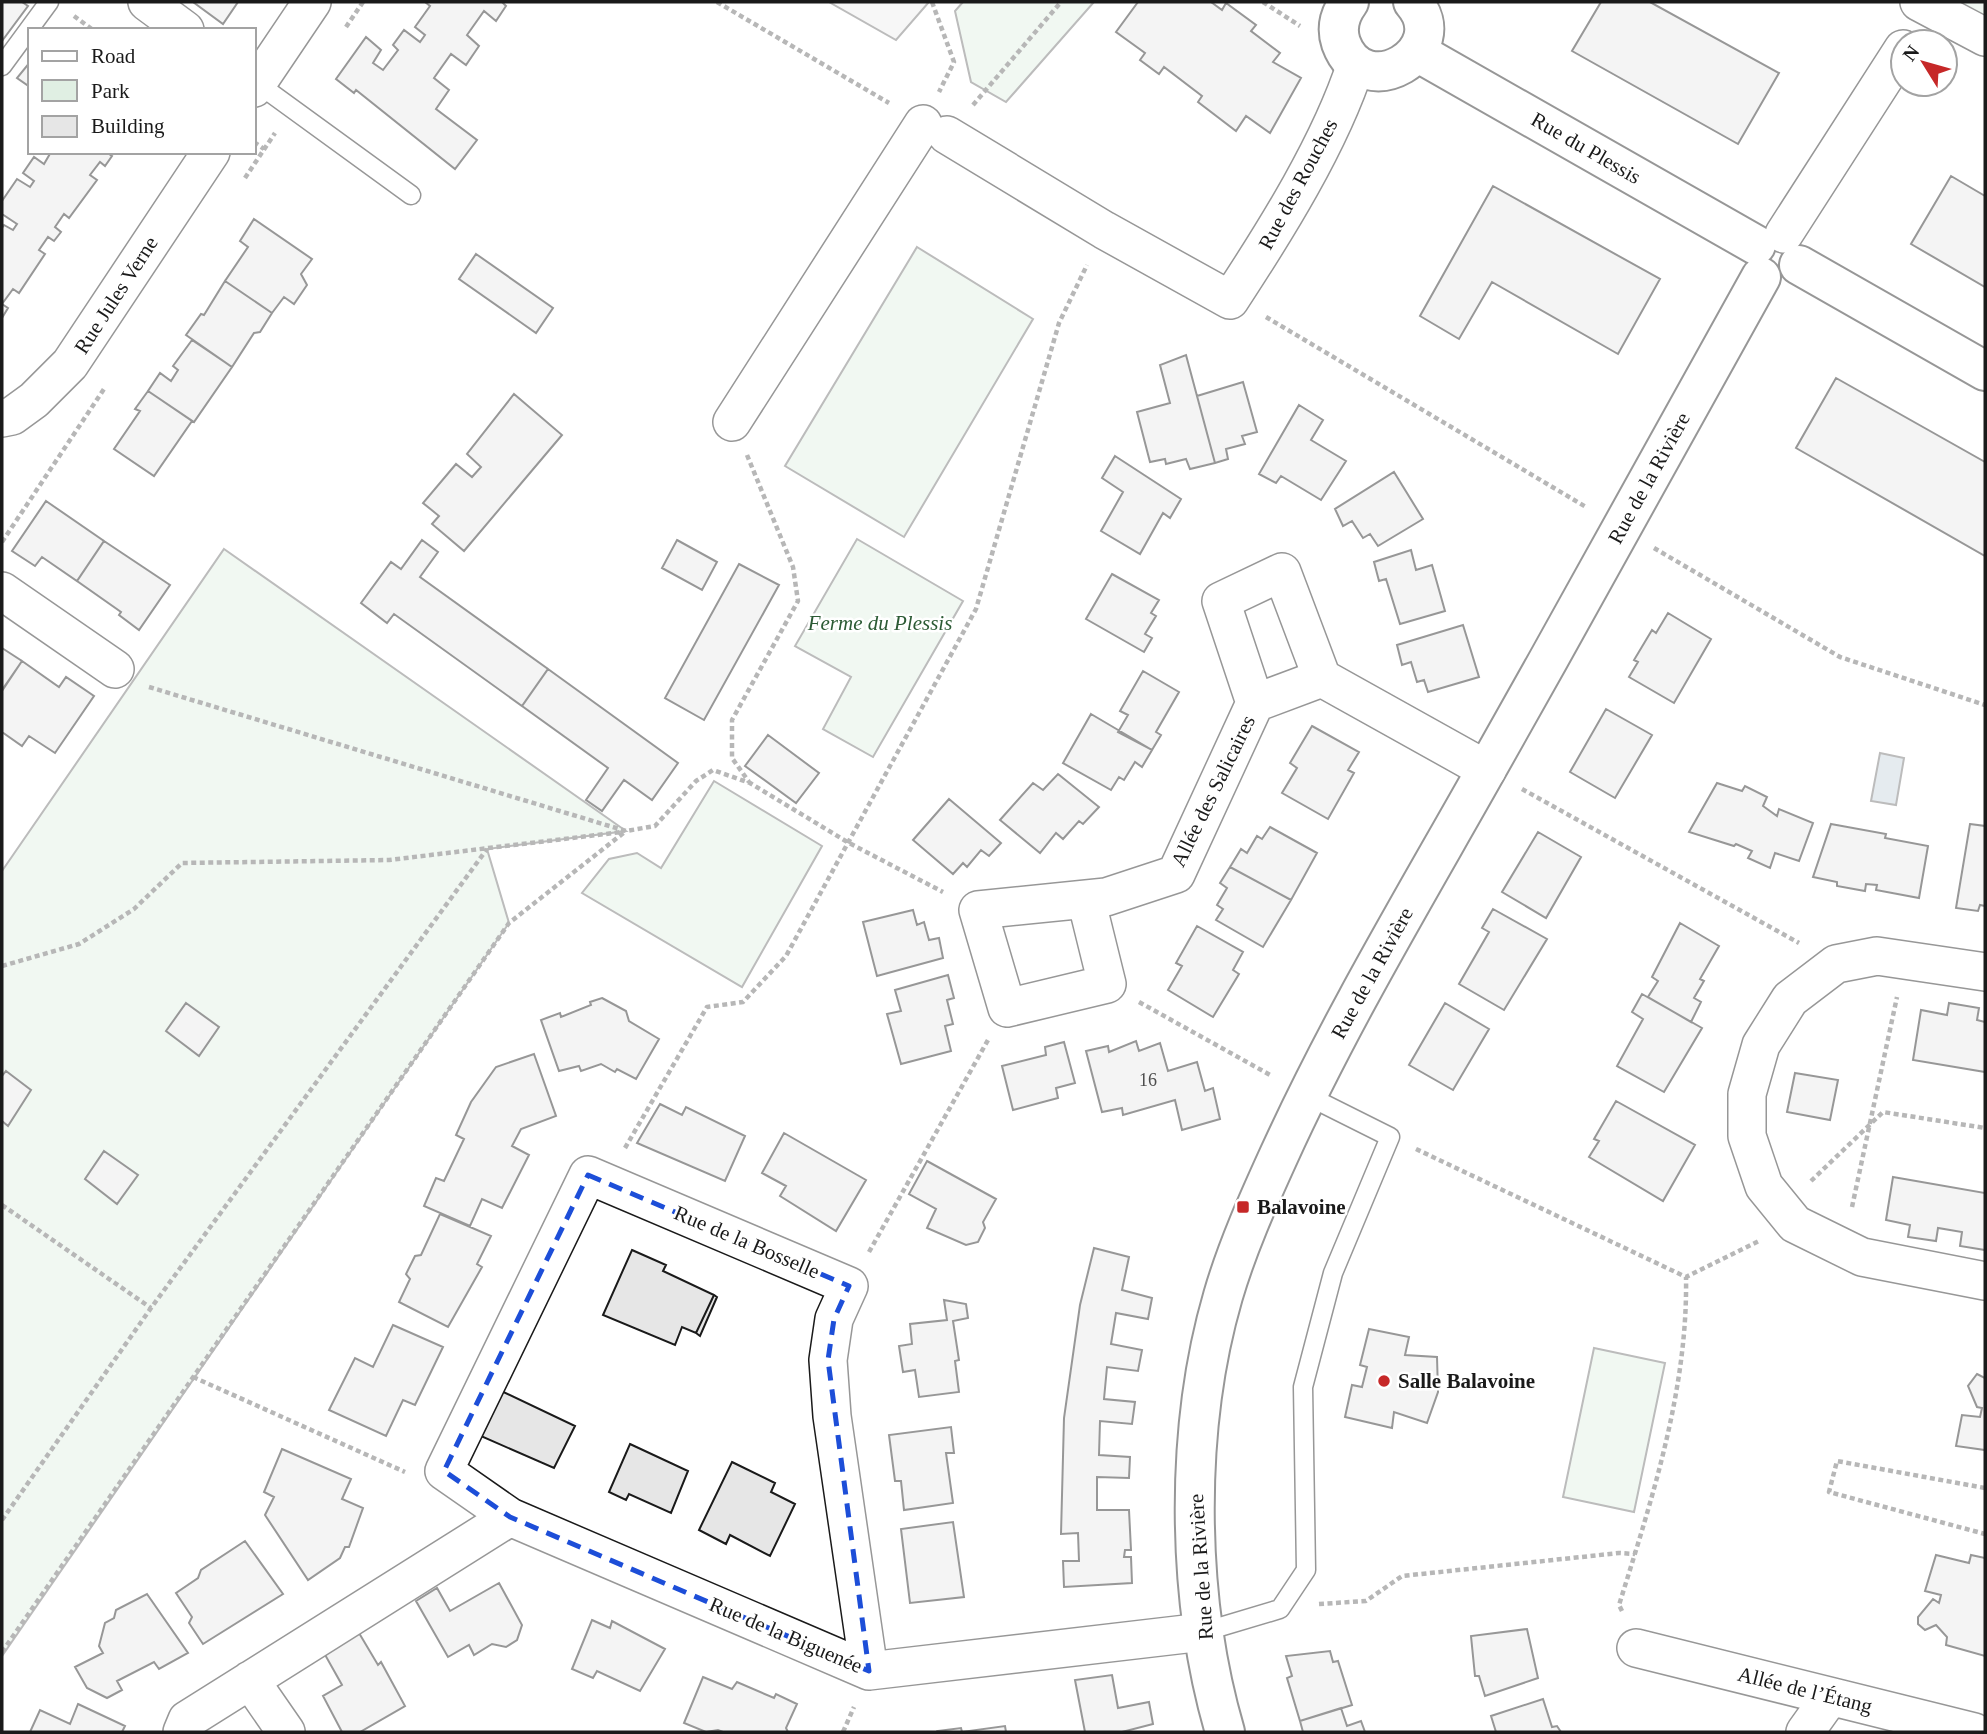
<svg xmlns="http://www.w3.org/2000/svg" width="1987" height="1734" font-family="'Times New Roman',serif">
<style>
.green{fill:#e0efe3;stroke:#6a6a6a;stroke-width:2}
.parking{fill:#ededed;stroke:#6a6a6a;stroke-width:2}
.water{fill:#c6d2dc;stroke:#6a6a6a;stroke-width:2}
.building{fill:#e6e6e6;stroke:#1a1a1a;stroke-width:2}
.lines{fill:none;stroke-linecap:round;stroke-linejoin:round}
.service-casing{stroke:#1a1a1a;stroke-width:21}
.minor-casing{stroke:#1a1a1a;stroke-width:40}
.tertiary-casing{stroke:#1a1a1a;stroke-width:42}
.path{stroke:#5f5f5f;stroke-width:4.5;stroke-dasharray:5 3.5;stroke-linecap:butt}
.service{stroke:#fff;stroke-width:18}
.minor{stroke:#fff;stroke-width:37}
.tertiary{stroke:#fff;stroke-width:38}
.marked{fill:none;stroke:#1d4ed8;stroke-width:5;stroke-dasharray:14 9;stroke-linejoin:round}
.poi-dot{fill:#c62828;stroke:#fff;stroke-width:2.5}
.labels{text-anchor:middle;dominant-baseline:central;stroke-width:5;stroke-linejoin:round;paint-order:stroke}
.number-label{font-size:18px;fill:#4d4d4d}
.street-label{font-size:21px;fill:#1a1a1a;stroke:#fff}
.park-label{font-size:21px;font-style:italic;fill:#2b5a34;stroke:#fff}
.poi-label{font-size:21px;font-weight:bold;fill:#1a1a1a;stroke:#fff;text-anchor:start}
</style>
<rect width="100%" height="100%" fill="#fff"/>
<path class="green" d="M 963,2 L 1094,2 L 1006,102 L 971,82 L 955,11 Z
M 1952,2 L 1985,2 L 1985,20 Z
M 917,247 L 1033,319 L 904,537 L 785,466 Z
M 857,539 L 963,601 L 873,757 L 823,729 L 851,677 L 795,646 Z
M 224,549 L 626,831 L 487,849 L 509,923 L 2,1656 L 2,871 Z
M 714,781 L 822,846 L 742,987 L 582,893 L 609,859 L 637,853 L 661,868 Z
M 1594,1348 L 1665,1363 L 1634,1512 L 1563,1497 Z"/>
<path class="parking" d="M 829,2 L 929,2 L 896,40 Z"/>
<path class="water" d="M 1880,753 L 1904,758 L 1896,805 L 1871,801 Z"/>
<path class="building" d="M 2,2 L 22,2 L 28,6 L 2,41 Z
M 193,2 L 238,2 L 223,24 Z
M 425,2 L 502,2 L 506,6 L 496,21 L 484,11 L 467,35 L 479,46 L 466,65 L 451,54 L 434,78 L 449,90 L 436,109 L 477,140 L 455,169 L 356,90 L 354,93 L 336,79 L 366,37 L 381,50 L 373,63 L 383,70 L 398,50 L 393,45 L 404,30 L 420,42 L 425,35 L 415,27 L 430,6 Z
M 1138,2 L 1211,2 L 1222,10 L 1226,3 L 1256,25 L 1251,31 L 1280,53 L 1273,62 L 1301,78 L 1270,133 L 1246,116 L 1236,131 L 1198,102 L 1202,96 L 1164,67 L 1159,74 L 1140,60 L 1145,53 L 1116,32 Z
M 1601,2 L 1650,2 L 1779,73 L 1738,144 L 1572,51 Z
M 30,62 L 30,87 L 17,78 Z
M 51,152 L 106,152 L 112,156 L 105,166 L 100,162 L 90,175 L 97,180 L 69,218 L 64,214 L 55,227 L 61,232 L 54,241 L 48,237 L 39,250 L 45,254 L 19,293 L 13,289 L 2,304 L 8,308 L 2,318 L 2,228 L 4,225 L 13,230 L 17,224 L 2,214 L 2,201 L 17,179 L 30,187 L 34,181 L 23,173 L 34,157 L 44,164 Z
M 1951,176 L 1985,196 L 1985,287 L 1911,244 Z
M 1493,186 L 1660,279 L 1618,354 L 1492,282 L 1459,339 L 1420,316 Z
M 254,219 L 312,259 L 301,274 L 307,285 L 294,304 L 284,297 L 272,313 L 225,281 L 248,247 L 240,241 Z
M 476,254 L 553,308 L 536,333 L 459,279 Z
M 225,281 L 272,313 L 260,332 L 254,333 L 232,367 L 186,335 L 201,314 L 204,315 Z
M 192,340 L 232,367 L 194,422 L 148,391 L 160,373 L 171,381 L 178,370 L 173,366 Z
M 1186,355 L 1215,463 L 1190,469 L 1186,459 L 1166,464 L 1165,459 L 1150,462 L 1137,412 L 1170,403 L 1160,365 Z
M 1836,378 L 1985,462 L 1985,556 L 1796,448 Z
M 1243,382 L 1257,432 L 1242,436 L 1245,444 L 1226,449 L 1228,459 L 1215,463 L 1197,396 Z
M 148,391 L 192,421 L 154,476 L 114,449 L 140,411 L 135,409 Z
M 514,394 L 562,435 L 464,551 L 432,524 L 439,516 L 423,503 L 456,464 L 472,477 L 481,467 L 467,454 Z
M 1299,405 L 1323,420 L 1311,440 L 1346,461 L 1321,500 L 1281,476 L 1276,483 L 1259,474 Z
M 1115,456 L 1181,499 L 1170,518 L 1163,513 L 1140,554 L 1101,531 L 1123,492 L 1102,478 Z
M 1394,472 L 1423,519 L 1378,546 L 1370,534 L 1363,538 L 1352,521 L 1343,526 L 1335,509 Z
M 46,501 L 104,541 L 77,581 L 42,557 L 35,566 L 12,551 Z
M 422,540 L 438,552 L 420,577 L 548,669 L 522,706 L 394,614 L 387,623 L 361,603 L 391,562 L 401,569 Z
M 677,540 L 717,562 L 702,590 L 662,568 Z
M 104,541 L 170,585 L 139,630 L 119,615 L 121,612 L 77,581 Z
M 1411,550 L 1416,570 L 1432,565 L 1445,611 L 1400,624 L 1386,579 L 1379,581 L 1374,562 Z
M 739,564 L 779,585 L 704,720 L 665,698 Z
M 1112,574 L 1159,600 L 1151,613 L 1156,616 L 1145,634 L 1152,638 L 1144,652 L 1086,619 Z
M 1668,613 L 1711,639 L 1674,703 L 1629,677 L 1638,662 L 1634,660 L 1652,630 L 1656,633 Z
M 1463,625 L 1479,677 L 1428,692 L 1424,680 L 1417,682 L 1411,662 L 1402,665 L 1397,645 Z
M 2,648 L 22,661 L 2,690 Z
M 22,661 L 59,687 L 66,677 L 94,696 L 55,753 L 29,736 L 22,746 L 2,732 L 2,691 Z
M 548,669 L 678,763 L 652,800 L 624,780 L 602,811 L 586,800 L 608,768 L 522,706 Z
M 1143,671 L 1179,692 L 1156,732 L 1161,735 L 1152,750 L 1118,732 L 1128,715 L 1120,711 Z
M 1606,709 L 1652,735 L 1615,798 L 1570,772 Z
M 1091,714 L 1152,750 L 1142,767 L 1135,762 L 1124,780 L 1119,777 L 1111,790 L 1063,763 Z
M 1312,726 L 1359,752 L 1348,770 L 1354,773 L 1328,819 L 1282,793 L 1297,768 L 1290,763 Z
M 768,735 L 819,773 L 796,803 L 745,766 Z
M 1058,774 L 1099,807 L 1083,824 L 1079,821 L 1063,839 L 1056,833 L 1040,853 L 1000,820 L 1033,783 L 1043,790 Z
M 1717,783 L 1742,791 L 1745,786 L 1767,797 L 1763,806 L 1777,816 L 1779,809 L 1813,823 L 1799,861 L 1775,853 L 1770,868 L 1748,858 L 1752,851 L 1736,844 L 1734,846 L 1689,832 Z
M 949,799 L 1001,843 L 989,856 L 981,850 L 967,867 L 963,863 L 953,874 L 913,840 Z
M 1831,824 L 1886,834 L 1885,838 L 1928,846 L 1919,898 L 1876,890 L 1877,885 L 1866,884 L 1865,891 L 1837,886 L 1837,882 L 1813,877 Z
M 1970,824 L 1985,826 L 1985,906 L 1980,905 L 1978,911 L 1956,908 Z
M 1270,827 L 1317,853 L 1291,900 L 1230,867 L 1241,849 L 1247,853 L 1257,836 L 1262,839 Z
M 1538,832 L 1581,857 L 1546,918 L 1502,892 Z
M 1230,867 L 1291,900 L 1263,947 L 1216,920 L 1223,909 L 1217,905 L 1227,888 L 1220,883 Z
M 1493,909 L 1547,939 L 1504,1010 L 1459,984 L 1489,932 L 1482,928 Z
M 913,910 L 917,925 L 924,922 L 929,940 L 939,938 L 943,958 L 877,976 L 863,922 Z
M 1680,923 L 1719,946 L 1700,979 L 1704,981 L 1694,998 L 1701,1002 L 1691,1022 L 1648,997 L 1658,981 L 1652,977 Z
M 1197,926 L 1243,952 L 1233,970 L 1239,974 L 1213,1017 L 1168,990 L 1182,966 L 1176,963 Z
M 948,975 L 954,998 L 947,1000 L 953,1024 L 945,1026 L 951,1051 L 901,1064 L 887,1014 L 901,1011 L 895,990 Z
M 1642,994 L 1702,1028 L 1664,1092 L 1617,1066 L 1643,1019 L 1632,1012 Z
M 602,998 L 626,1011 L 629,1021 L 659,1039 L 636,1079 L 617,1069 L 615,1072 L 601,1064 L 581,1071 L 579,1066 L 559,1071 L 541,1020 L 560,1013 L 561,1017 L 591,1005 L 590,1002 Z
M 186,1003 L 219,1027 L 199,1056 L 166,1031 Z
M 1445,1003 L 1489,1029 L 1453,1090 L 1409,1065 Z
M 1949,1003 L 1979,1008 L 1977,1020 L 1985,1022 L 1985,1072 L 1913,1060 L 1921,1010 L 1947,1015 Z
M 1136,1041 L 1139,1051 L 1160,1043 L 1168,1071 L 1197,1062 L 1205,1091 L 1213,1088 L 1220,1119 L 1182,1130 L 1175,1100 L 1123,1115 L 1122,1108 L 1102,1112 L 1086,1051 L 1108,1046 L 1109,1052 Z
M 1064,1042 L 1075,1083 L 1056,1088 L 1058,1098 L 1013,1110 L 1002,1066 L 1046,1055 L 1045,1047 Z
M 534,1054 L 556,1116 L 521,1129 L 512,1146 L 529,1155 L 502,1208 L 482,1199 L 470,1226 L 424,1206 L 436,1178 L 444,1181 L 464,1139 L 456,1135 L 471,1102 L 496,1067 Z
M 6,1071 L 31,1090 L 8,1126 L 2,1121 L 2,1076 Z
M 1795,1073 L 1838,1080 L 1830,1120 L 1787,1112 Z
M 1616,1101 L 1695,1145 L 1663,1201 L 1589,1157 L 1599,1141 L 1594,1139 Z
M 660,1104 L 682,1115 L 686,1107 L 745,1136 L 725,1181 L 637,1143 Z
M 784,1133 L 866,1180 L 836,1231 L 780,1196 L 786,1186 L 762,1173 Z
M 104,1151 L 138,1175 L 117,1204 L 85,1179 Z
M 927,1161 L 996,1199 L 983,1222 L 985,1228 L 978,1242 L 966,1245 L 927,1228 L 936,1209 L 909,1194 Z
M 1893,1177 L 1985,1193 L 1985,1250 L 1960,1246 L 1962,1232 L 1938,1228 L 1936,1241 L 1908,1237 L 1910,1225 L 1886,1220 Z
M 440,1214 L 491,1236 L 477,1264 L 482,1267 L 448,1327 L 399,1302 L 410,1279 L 406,1274 L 415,1256 L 421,1255 Z
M 1094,1248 L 1129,1257 L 1122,1290 L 1152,1298 L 1148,1319 L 1116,1313 L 1111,1344 L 1142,1350 L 1138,1371 L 1107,1367 L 1104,1399 L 1135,1402 L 1132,1424 L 1100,1421 L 1099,1455 L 1130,1457 L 1129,1478 L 1097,1477 L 1097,1510 L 1129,1510 L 1131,1550 L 1125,1550 L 1124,1557 L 1131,1557 L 1132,1583 L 1064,1587 L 1063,1561 L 1079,1561 L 1078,1533 L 1061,1534 L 1064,1418 L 1080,1305 Z
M 632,1250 L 666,1265 L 663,1271 L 714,1295 L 696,1333 L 682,1327 L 675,1345 L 603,1315 Z
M 714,1295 L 717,1297 L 700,1336 L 696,1333 Z
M 944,1300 L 966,1304 L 968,1318 L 953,1321 L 959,1360 L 955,1361 L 959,1392 L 919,1397 L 915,1370 L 903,1372 L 899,1346 L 912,1344 L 910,1324 L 947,1320 Z
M 393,1325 L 443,1347 L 415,1405 L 403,1400 L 386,1436 L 329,1410 L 355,1358 L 373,1367 Z
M 1369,1329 L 1409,1337 L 1405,1355 L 1437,1357 L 1438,1392 L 1427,1423 L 1394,1412 L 1392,1428 L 1345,1417 L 1352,1385 L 1362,1387 L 1367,1367 L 1360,1365 Z
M 1977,1374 L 1985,1378 L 1985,1450 L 1956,1446 L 1962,1415 L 1980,1417 L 1982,1408 L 1977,1407 L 1968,1386 Z
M 495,1388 L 575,1426 L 554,1468 L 474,1433 Z
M 951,1427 L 954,1453 L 946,1453 L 953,1503 L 904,1510 L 901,1481 L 895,1481 L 889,1435 Z
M 630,1444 L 688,1471 L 671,1513 L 629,1494 L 626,1500 L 609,1492 Z
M 282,1449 L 351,1479 L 342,1499 L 363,1508 L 349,1547 L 345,1547 L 340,1558 L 308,1580 L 265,1515 L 274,1497 L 264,1492 Z
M 732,1462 L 775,1483 L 771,1492 L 795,1504 L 770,1556 L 730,1535 L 726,1544 L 699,1530 Z
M 953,1522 L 964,1597 L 910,1603 L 901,1529 Z
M 245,1541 L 283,1594 L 203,1644 L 189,1623 L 192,1617 L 176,1593 L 198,1578 L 201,1570 Z
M 1936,1555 L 1969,1563 L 1971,1555 L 1985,1558 L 1985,1656 L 1946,1645 L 1947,1637 L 1936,1625 L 1925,1630 L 1918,1624 L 1918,1617 L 1933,1599 L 1939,1603 L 1941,1595 L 1925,1591 Z
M 499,1583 L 522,1625 L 517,1640 L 506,1647 L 492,1644 L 474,1655 L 469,1645 L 448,1657 L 416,1601 L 437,1588 L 450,1611 Z
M 147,1594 L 188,1653 L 159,1669 L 154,1662 L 117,1681 L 122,1690 L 107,1698 L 87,1688 L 75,1667 L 103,1653 L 99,1646 L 105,1623 L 114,1618 L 116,1610 Z
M 592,1620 L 610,1628 L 612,1621 L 665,1649 L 640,1691 L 597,1671 L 593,1678 L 572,1669 Z
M 1527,1629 L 1538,1678 L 1485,1696 L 1479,1676 L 1475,1676 L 1471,1636 Z
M 359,1633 L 378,1665 L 381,1662 L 405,1706 L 360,1732 L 342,1732 L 323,1696 L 342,1685 L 324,1653 Z
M 1330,1651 L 1333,1662 L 1338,1661 L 1352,1705 L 1300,1721 L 1287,1678 L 1292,1676 L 1286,1656 Z
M 1112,1675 L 1118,1708 L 1149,1702 L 1153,1724 L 1122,1732 L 1085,1732 L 1075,1680 Z
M 703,1677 L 732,1689 L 737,1682 L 774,1698 L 776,1694 L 797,1704 L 786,1728 L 788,1732 L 723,1732 L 718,1730 L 706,1732 L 684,1723 Z
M 1543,1699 L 1552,1727 L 1557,1726 L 1561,1732 L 1496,1732 L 1491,1716 Z
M 78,1704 L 125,1726 L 122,1732 L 30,1732 L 40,1710 L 70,1724 Z
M 1341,1708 L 1347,1726 L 1361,1721 L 1365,1732 L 1303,1732 L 1300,1721 Z
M 1005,1726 L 1006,1732 L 939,1732 L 938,1731 L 961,1728 L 962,1732 Z"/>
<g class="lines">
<defs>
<path id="service" d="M 2,66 L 49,2
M 257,83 L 411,195
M 1203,1632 L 1280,1609 L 1306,1570 L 1303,1387 L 1333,1273 L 1390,1137 L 1306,1095"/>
<path id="minor" d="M 147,2 L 185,30
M 1919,2 L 1985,37
M 254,88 L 312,2
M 947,135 L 1104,230 L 1230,300 C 1276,230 1330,144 1356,64
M 1784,234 L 1903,49
M 2,418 L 12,416 L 34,400 L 70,364 L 211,152
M 732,422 L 923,124
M 2,591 L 115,669
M 1255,703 L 1221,601 L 1282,572 L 1322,678
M 1086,899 L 1107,984 L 1007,1008 L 978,910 L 1106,897 L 1176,874 L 1255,703 L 1322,678 L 1487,770
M 1985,972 L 1877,956 L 1836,964 L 1790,999 L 1761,1045 L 1747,1094 L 1747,1136 L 1764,1186 L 1795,1224 L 1862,1257 L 1985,1281
M 1636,1648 L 1974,1732
M 869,1671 L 832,1416 L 828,1360 L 834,1319 L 849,1286 L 588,1175 L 444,1471 L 510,1517 L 869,1671 L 1203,1632
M 250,1680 L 286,1732
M 182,1732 L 187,1720 L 510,1517
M 1805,1732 L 1830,1697"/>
<path id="tertiary" d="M 1349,2 C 1340,14 1336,28 1341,43 C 1364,106 1456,51 1413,2
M 1417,52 L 1756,245
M 1799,265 L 1985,371
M 1225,1732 C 1186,1599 1184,1430 1223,1296 C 1237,1248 1258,1201 1279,1155 C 1340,1021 1416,895 1488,767 C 1580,604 1671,440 1761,277"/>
</defs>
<use href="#service" class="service-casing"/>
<use href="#minor" class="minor-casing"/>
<use href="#tertiary" class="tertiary-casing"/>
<path class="path" d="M 717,2 L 889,103
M 932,2 L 954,62 L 939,92
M 1263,2 L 1300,26
M 74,16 L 93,30
M 346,27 L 363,2
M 973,105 L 1061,2
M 254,142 L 264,149
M 245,178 L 275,133
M 1266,317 L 1586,507
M 747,455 L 793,567 L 798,601 L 732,720 L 732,758 L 749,782
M 2,542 L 104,389
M 1654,548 L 1840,657 L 1985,705
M 149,687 L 626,831 L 655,826 L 696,781 L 713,770 L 750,783 L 849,843 L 943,892
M 1522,789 L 1799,943
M 2,966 L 79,944 L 134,909 L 182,863 L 389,860 L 622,832
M 1139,1002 L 1272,1076
M 625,1148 L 707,1007 L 743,1002 L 786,956 L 976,609 L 1059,323 L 1087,265
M 1416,1149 L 1686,1277 L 1759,1241
M 1811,1181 L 1883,1112 L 1985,1128
M 2,1205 L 151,1308
M 1852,1207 L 1897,997
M 869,1252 L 988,1040
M 193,1377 L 405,1472
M 1985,1488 L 1837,1461 L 1829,1492 L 1985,1534
M 2,1520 L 151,1308 L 487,849
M 1319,1604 L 1366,1601 L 1402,1576 L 1619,1553 L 1635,1554
M 1622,1611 L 1619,1605 C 1652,1499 1688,1389 1686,1277
M 2,1652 L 509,923 L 626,831
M 843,1732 L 854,1707"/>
<use href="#service" class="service"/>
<use href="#minor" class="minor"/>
<use href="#tertiary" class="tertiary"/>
</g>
<path d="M0 0H1987V1734H0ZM 588,1175 L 849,1286 L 834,1319 L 828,1360 L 869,1671 L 510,1517 L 444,1471 Z" fill="#fff" fill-opacity=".55" fill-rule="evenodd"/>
<path class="marked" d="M 588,1175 L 849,1286 L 834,1319 L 828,1360 L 869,1671 L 510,1517 L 444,1471 Z"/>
<g class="poi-dot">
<rect x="1236" y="1200" width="14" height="14" rx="3.5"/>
<circle cx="1384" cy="1381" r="7"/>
</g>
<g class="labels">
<g class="number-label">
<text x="1148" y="1080">16</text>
</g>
<g class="street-label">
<text transform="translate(1586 148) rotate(30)">Rue du Plessis</text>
<text transform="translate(1298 184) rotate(-62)">Rue des Rouches</text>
<text transform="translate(116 295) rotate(-57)">Rue Jules Verne</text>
<text transform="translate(1649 478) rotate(-61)">Rue de la Rivière</text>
<text transform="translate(1213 791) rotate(-64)">Allée des Salicaires</text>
<text transform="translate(1372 973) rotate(-61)">Rue de la Rivière</text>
<text transform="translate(747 1242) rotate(23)">Rue de la Bosselle</text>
<text transform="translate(1201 1567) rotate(-94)">Rue de la Rivière</text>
<text transform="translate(786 1635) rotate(23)">Rue de la Biguenée</text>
<text transform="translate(1805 1690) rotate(14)">Allée de l’Étang</text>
</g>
<g class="park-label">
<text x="880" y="623">Ferme du Plessis</text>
</g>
<g class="poi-label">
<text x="1257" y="1207">Balavoine</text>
<text x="1398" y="1381">Salle Balavoine</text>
</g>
</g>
<rect width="1987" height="1734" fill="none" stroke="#1a1a1a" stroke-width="7"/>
<rect x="28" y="28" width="228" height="126" fill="#ffffff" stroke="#a3a3a3" stroke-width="2"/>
<rect x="42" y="51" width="35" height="10" fill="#ffffff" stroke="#a3a3a3" stroke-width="2"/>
<text x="91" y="63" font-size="21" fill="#1a1a1a">Road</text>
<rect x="42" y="80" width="35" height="21" fill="#e0efe3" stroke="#a3a3a3" stroke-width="2"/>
<text x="91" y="98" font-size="21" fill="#1a1a1a">Park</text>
<rect x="42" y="116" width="35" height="21" fill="#e6e6e6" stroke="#a3a3a3" stroke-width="2"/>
<text x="91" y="133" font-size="21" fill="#1a1a1a">Building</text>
<g transform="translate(1924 63) rotate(307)"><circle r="33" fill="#ffffff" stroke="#a3a3a3" stroke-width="2"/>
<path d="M0-5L12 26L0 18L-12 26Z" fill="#c62828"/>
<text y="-10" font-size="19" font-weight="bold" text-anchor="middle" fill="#1a1a1a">N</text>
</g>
</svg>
